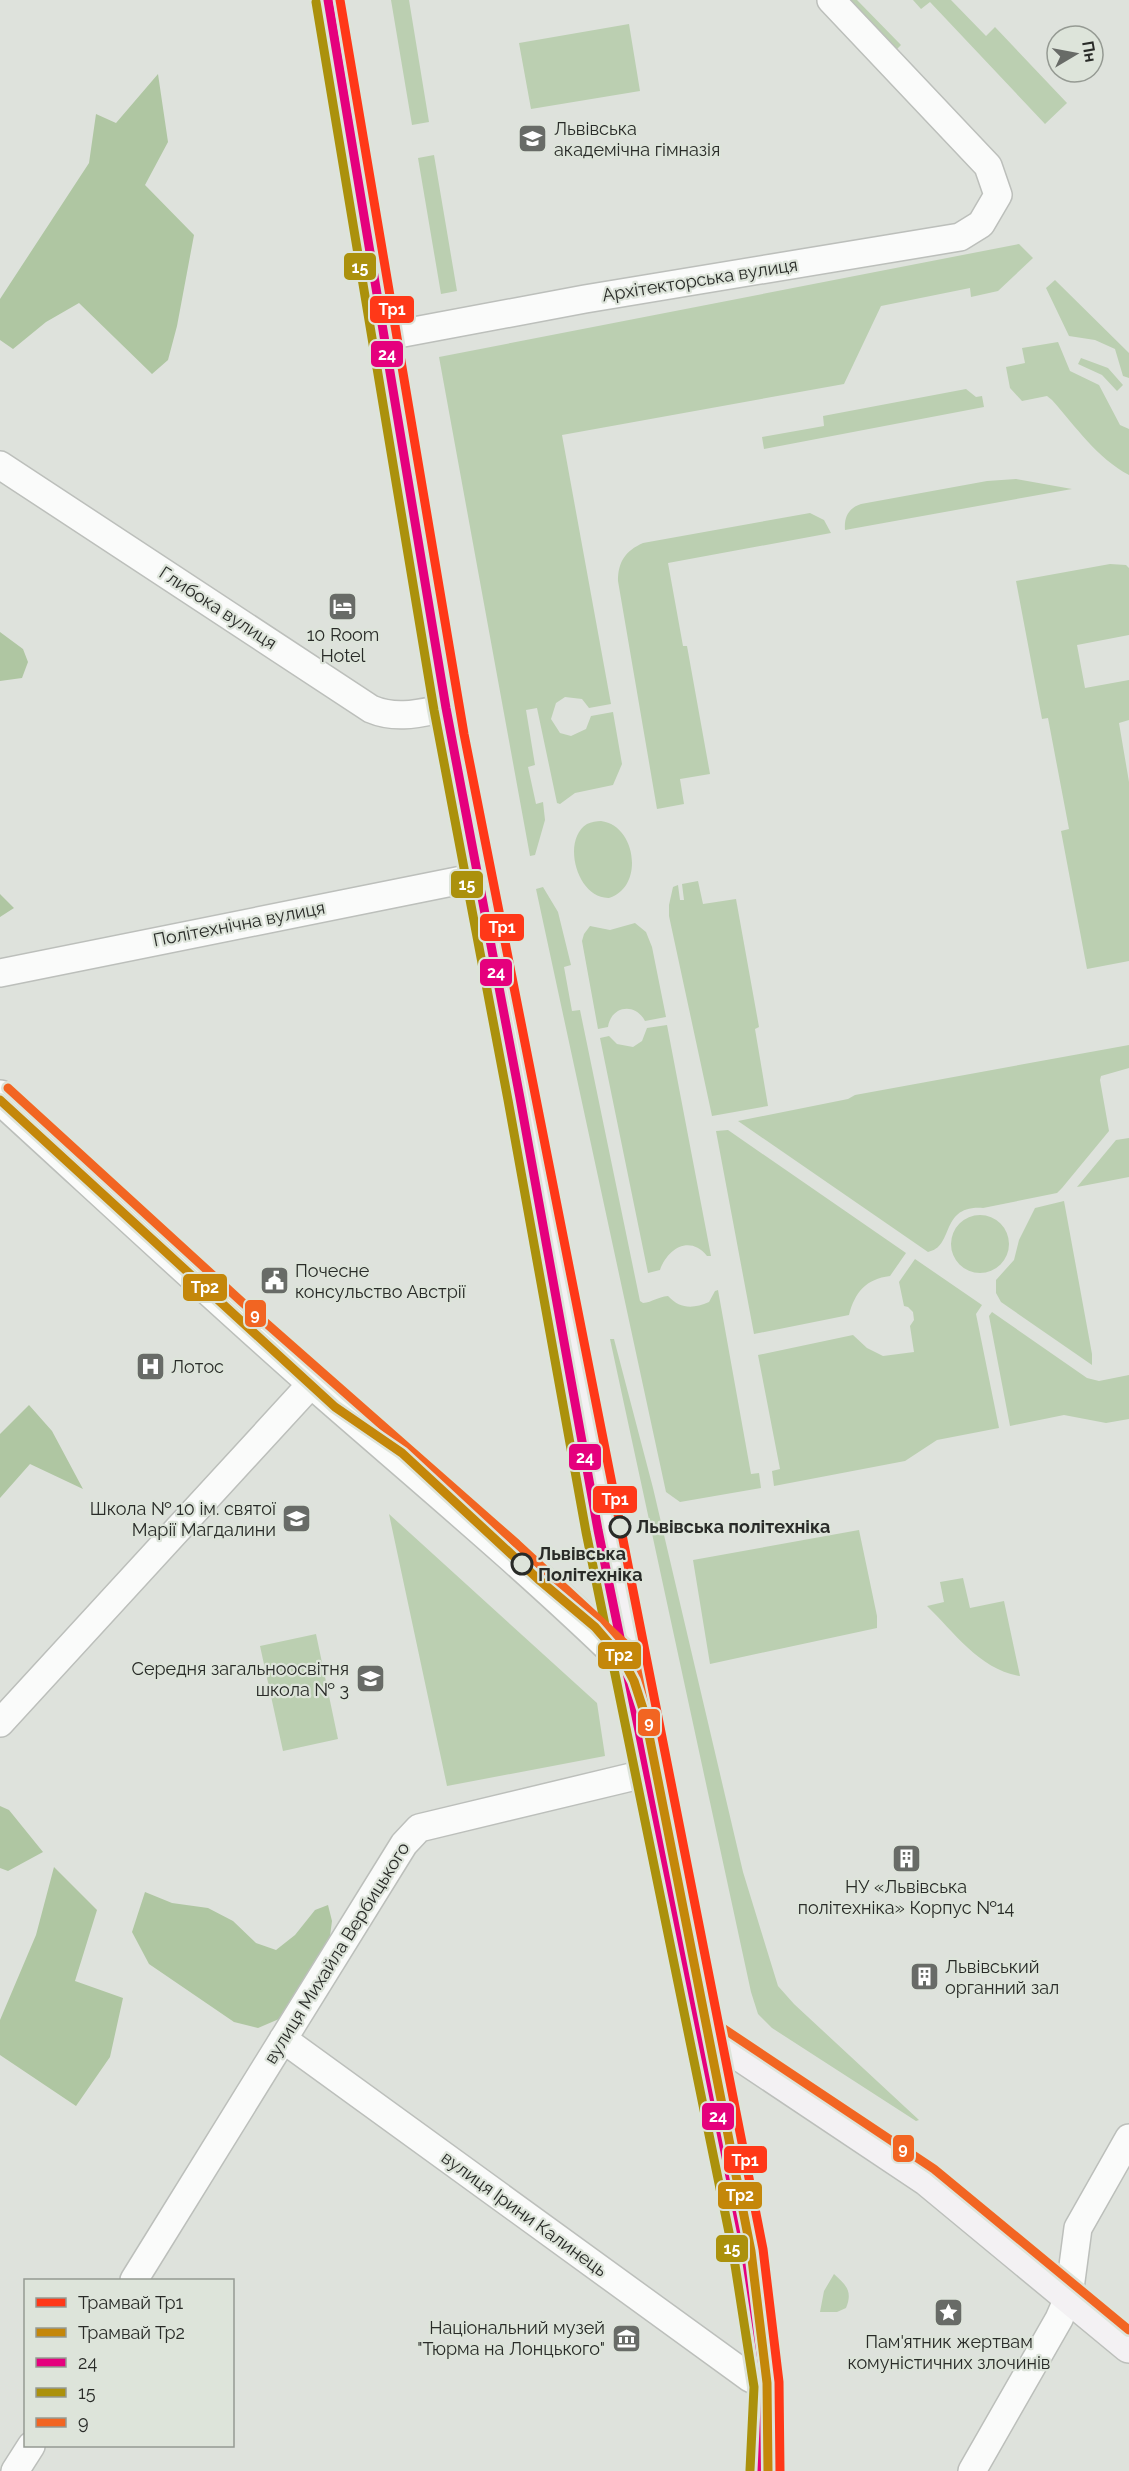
<svg xmlns="http://www.w3.org/2000/svg" width="1129" height="2471" viewBox="0 0 1129 2471" font-family="Raleway,sans-serif">
<style>
.green{fill:#bbcfb1}
.forest{fill:#afc6a2}
.lines{fill:none;stroke-linecap:round;stroke-linejoin:round}
.minor-casing{stroke:#bcbfbb;stroke-width:30}
.tertiary-casing{stroke:#bcbfbb;stroke-width:36}
.secondary-casing{stroke:#bcbfbb;stroke-width:36}
.minor{stroke:#fafbfa;stroke-width:27}
.tertiary{stroke:#fafbfa;stroke-width:33}
.secondary{stroke:#f3f1f3;stroke-width:33}
.bus-1-casing{stroke:#dde4da;stroke-width:14}
.bus-2-casing{stroke:#dde4da;stroke-width:14}
.bus-3-casing{stroke:#dde4da;stroke-width:14}
.bus-1{stroke:#e5007d;stroke-width:9}
.bus-2{stroke:#ab910c;stroke-width:9}
.bus-3{stroke:#f26522;stroke-width:9}
.tram-1-casing{stroke:#dde4da;stroke-width:14}
.tram-2-casing{stroke:#dde4da;stroke-width:14}
.tram-1{stroke:#ff3818;stroke-width:9}
.tram-2{stroke:#c4870a;stroke-width:9}
.stop-dot{fill:#dde4da;stroke:#292b28;stroke-width:3}
.labels{text-anchor:middle;stroke-width:4.5;stroke-linejoin:round;paint-order:stroke}
.poi-label{font-size:18px;fill:#292b28;stroke:#dde4da;text-anchor:start}
.street-label{font-size:18px;fill:#292b28;stroke:#dde4da}
.stop-label{font-size:18px;font-weight:bold;fill:#292b28;stroke:#dde4da;text-anchor:start}
.line-badge{stroke:#dde4da;stroke-width:2}
.badge-label{font-size:16px;text-anchor:middle;font-weight:bold;fill:#fff}
</style>
<rect width="100%" height="100%" fill="#dee2dc"/>
<path class="green" d="M391,0H409L429,122L412,125Z
M847,0H857L901,45L896,50Z
M913,0H951L986,36L995,27L1067,103L1045,124L930,2L921,9Z
M629,24L640,91L531,109L519,43Z
M434,155L457,291L441,294L418,158Z
M1019,244L1033,258L998,291L971,297L970,288L881,306L844,384L562,435L611,704L589,708L582,699L565,697L556,703L551,719L560,733L571,736L586,729L591,716L613,712L622,764L613,785L575,793L560,804L557,803L537,708L526,710L535,765L528,767L536,804L543,802L545,820L535,855L530,856L439,357Z
M1055,280L1129,353V378L1123,376L1115,349L1095,340L1069,336L1046,288Z
M1058,342L1070,371L1099,385L1120,425L1129,429V475C1097,458 1076,427 1052,400L1047,396L1022,401L1010,388L1006,367L1025,363L1022,348Z
M1081,358L1108,368L1123,385L1117,391L1102,375L1078,364Z
M966,389L976,397L982,396L984,407L764,449L762,437L824,426L823,416Z
M1016,479L1072,489L845,530C844,518 848,508 861,504L987,481Z
M810,513L824,520L831,533L668,563L683,646H687L710,774L680,779L684,804L657,809L618,581C618,562 625,551 643,543Z
M1110,564L1126,565L1129,568V635L1077,645L1085,688L1129,680V720L1119,723L1129,782V961L1087,969L1061,831L1069,829L1048,718L1042,719L1016,581Z
M601,821C636,825 645,887 609,898C577,899 561,840 587,824C591,822 597,821 601,821Z
M698,881L703,904L736,899L759,1027L755,1029L768,1106L712,1116L669,916V905L673,887L678,885L680,900H684L682,884Z
M543,887L558,912L571,965L564,967L572,1011L580,1010L640,1301L643,1303C653,1302 657,1297 668,1296C680,1309 693,1309 709,1302L715,1291L718,1290L751,1474L759,1473L761,1488L680,1502L666,1492L536,889Z
M635,923L646,932L652,947L666,1017L645,1021C635,1002 611,1006 608,1027L598,1029L582,941L584,934L590,926L610,930Z
M667,1025L711,1256H707C690,1235 668,1248 660,1270L648,1273L600,1038L609,1036L617,1044L633,1047L642,1041L647,1028Z
M1129,1045V1068L1101,1076L1100,1080L1109,1131L1062,1188L1057,1193L983,1208C939,1205 955,1247 928,1252L738,1121L848,1099L855,1095Z
M728,1130L906,1253L890,1276C866,1279 855,1292 849,1315L754,1334L716,1131Z
M1129,1138V1177L1077,1187L1116,1140Z
M1064,1201L1092,1354V1365L1001,1302L996,1293V1280L1014,1260L1019,1240L1035,1208Z
M951 1244a29 29 0 1 1 58 0a29 29 0 1 1-58 0Z
M915,1259L982,1305L976,1314L999,1428L937,1440L905,1461L774,1486L772,1471L780,1469L758,1355L853,1335L867,1348L883,1356L914,1352L910,1326L914,1320L913,1312L908,1307L904,1306L899,1282Z
M992,1312L1087,1378L1099,1381L1129,1375V1419L1106,1423L1064,1415L1010,1426L989,1316Z
M610,1339H614L653,1488L743,1872L778,1986L794,2004L919,2120L916,2121L772,2028L758,2014L751,1992Z
M389,1514L597,1703L605,1756L447,1786Z
M859,1530L877,1616V1628L710,1664L693,1560Z
M963,1578L970,1608L1004,1601L1020,1676C980,1670 954,1632 927,1606L944,1602L940,1582Z
M316,1634L338,1739L283,1751L260,1646Z
M834,2274C846,2285 853,2291 846,2308L837,2312H820L824,2291Z"/>
<path class="forest" d="M158,74L168,142L145,185L194,235L177,326L168,360L152,374L79,303L46,322L13,349L0,340V299L89,163L96,114L116,123Z
M0,632L23,649L28,662L22,678L0,681Z
M0,894L14,908L0,917Z
M29,1405L52,1431L83,1489L30,1464L0,1498V1434Z
M0,1806L9,1810L43,1852L8,1871L0,1868Z
M54,1867L97,1910L75,1981L123,1998L110,2057L76,2106L0,2055V2020L36,1935Z
M145,1892L172,1903L208,1908L233,1921L256,1943L276,1950L295,1935L315,1910L328,1905L332,1921L330,1936L302,1987L279,2019L258,2028L234,2022L149,1964L132,1932Z"/>
<g class="lines">
<defs>
<path id="minor" d="M382,337L585,299L960,237L981,224L998,195L988,166L831,0
M0,465L371,709C397,720 420,713 446,708
M0,973L477,877
M0,1723L313,1382
M283,2039L750,2378L766,2386
M134,2280L404,1844L419,1828L648,1773
M15,2471L31,2446
M972,2471L1059,2319L1069,2296L1078,2228L1129,2138"/>
<path id="tertiary" d="M0,1097C104,1192 207,1288 312,1381C417,1473 524,1562 624,1659"/>
<path id="secondary" d="M328,0L446,708L520,1098L598,1530L745,2250L766,2386L762,2471
M701,2028L927,2179L1129,2346"/>
</defs>
<use href="#minor" class="minor-casing"/>
<use href="#tertiary" class="tertiary-casing"/>
<use href="#secondary" class="secondary-casing"/>
<use href="#minor" class="minor"/>
<use href="#tertiary" class="tertiary"/>
<use href="#secondary" class="secondary"/>
<defs>
<path id="bus-1" d="M328,0L446,708L520,1098L598,1530L745,2250L766,2386L762,2471"/>
<path id="bus-2" d="M316,2L434,710L508,1100L586,1532L733,2252L754,2387L750,2470"/>
<path id="bus-3" d="M8,1088L242,1302L517,1544L634,1652L712,2021L934,2169L1129,2330"/>
</defs>
<use href="#bus-1" class="bus-1-casing"/>
<use href="#bus-2" class="bus-2-casing"/>
<use href="#bus-3" class="bus-3-casing"/>
<use href="#bus-1" class="bus-1"/>
<use href="#bus-2" class="bus-2"/>
<use href="#bus-3" class="bus-3"/>
<defs>
<path id="tram-1" d="M340,0L464,734L763,2249L779,2382L780,2471"/>
<path id="tram-2" d="M0,1100L335,1407L402,1453L538,1579L595,1627L622,1658L634,1681L645,1715L751,2251L767,2383L768,2471"/>
</defs>
<use href="#tram-1" class="tram-1-casing"/>
<use href="#tram-2" class="tram-2-casing"/>
<use href="#tram-1" class="tram-1"/>
<use href="#tram-2" class="tram-2"/>
</g>
<defs>
<symbol id="school-square" viewBox="-11 -11 22 22"><rect x="-9" y="-9" width="18" height="18" rx="4" fill="#686b67" stroke="#dde4da"/><path d="M0-5L7-2L0 1L-7-2ZM-4 1L0 2.5L4 1V4Q0 6-4 4Z" fill="#fff"/></symbol>
<symbol id="hotel-square" viewBox="-11 -11 22 22"><rect x="-9" y="-9" width="18" height="18" rx="4" fill="#686b67" stroke="#dde4da"/><path d="M-6-4.5h1.5V1H6V5H4.5V3h-9V5H-6ZM-4 0a1.8 1.8 0 1 1 3.6 0ZM.5 0V-2.5h3Q6-2.5 6 0Z" fill="#fff"/></symbol>
<symbol id="civic-square" viewBox="-11 -11 22 22"><rect x="-9" y="-9" width="18" height="18" rx="4" fill="#686b67" stroke="#dde4da"/><path d="M-.6-6.5H3V-4.5H.6V-3L4-1V1h2V6H-6V1h2V-1L-.6-3ZM-1.2 2.5V6h2.4V2.5Z" fill="#fff"/></symbol>
<symbol id="hospital-square" viewBox="-11 -11 22 22"><rect x="-9" y="-9" width="18" height="18" rx="4" fill="#686b67" stroke="#dde4da"/><path d="M-5-5h3v3.5h4V-5h3V5h-3V1.5h-4V5h-3Z" fill="#fff"/></symbol>
<symbol id="building-square" viewBox="-11 -11 22 22"><rect x="-9" y="-9" width="18" height="18" rx="4" fill="#686b67" stroke="#dde4da"/><path d="M-4-6H4V6H1V3H-1V6H-4ZM-2.5-4.3h1.7v1.8h-1.7ZM.8-4.3h1.7v1.8H.8ZM-2.5-1h1.7V.8h-1.7ZM.8-1h1.7V.8H.8Z" fill="#fff"/></symbol>
<symbol id="sight-square" viewBox="-11 -11 22 22"><rect x="-9" y="-9" width="18" height="18" rx="4" fill="#686b67" stroke="#dde4da"/><path d="M0-6L1.8-2.2L6-1.7L2.9 1.2L3.7 5.4L0 3.3L-3.7 5.4L-2.9 1.2L-6-1.7L-1.8-2.2Z" fill="#fff"/></symbol>
<symbol id="museum-square" viewBox="-11 -11 22 22"><rect x="-9" y="-9" width="18" height="18" rx="4" fill="#686b67" stroke="#dde4da"/><path d="M0-6L6-3V-2H-6V-3ZM-5-1h2V3h-2ZM-1-1h2V3h-2ZM3-1h2V3H3ZM-6 4H6V6H-6Z" fill="#fff"/></symbol>
</defs>
<g fill-rule="evenodd">
<use href="#school-square" x="516" y="122" width="33" height="33"/>
<use href="#hotel-square" x="326" y="590" width="33" height="33"/>
<use href="#civic-square" x="258" y="1264" width="33" height="33"/>
<use href="#hospital-square" x="134" y="1350" width="33" height="33"/>
<use href="#school-square" x="280" y="1502" width="33" height="33"/>
<use href="#school-square" x="354" y="1662" width="33" height="33"/>
<use href="#building-square" x="890" y="1842" width="33" height="33"/>
<use href="#building-square" x="908" y="1960" width="33" height="33"/>
<use href="#sight-square" x="932" y="2296" width="33" height="33"/>
<use href="#museum-square" x="610" y="2322" width="33" height="33"/>
</g>
<g class="stop-dot">
<circle cx="620" cy="1527" r="10"/>
<circle cx="522" cy="1564" r="10"/>
</g>
<g class="labels">
<g class="poi-label">
<text x="554" y="135">Львівська<tspan x="554" dy="21">академічна гімназія</tspan></text>
<text x="343" y="641" text-anchor="middle">10 Room<tspan x="343" dy="21">Hotel</tspan></text>
<text x="295" y="1277">Почесне<tspan x="295" dy="21">консульство Австрії</tspan></text>
<text x="171" y="1373">Лотос</text>
<text x="276" y="1515" text-anchor="end">Школа № 10 ім. святої<tspan x="276" dy="21">Марії Магдалини</tspan></text>
<text x="349" y="1675" text-anchor="end">Середня загальноосвітня<tspan x="349" dy="21">школа № 3</tspan></text>
<text x="906" y="1893" text-anchor="middle">НУ «Львівська<tspan x="906" dy="21">політехніка» Корпус №14</tspan></text>
<text x="945" y="1973">Львівський<tspan x="945" dy="21">органний зал</tspan></text>
<text x="605" y="2334" text-anchor="end">Національний музей<tspan x="605" dy="21">"Тюрма на Лонцького"</tspan></text>
<text x="949" y="2348" text-anchor="middle">Пам'ятник жертвам<tspan x="949" dy="21">комуністичних злочинів</tspan></text>
</g>
<g class="street-label">
<text transform="translate(700 280) rotate(-9)" y="6">Архітекторська вулиця</text>
<text transform="translate(218 608) rotate(33)" y="6">Глибока вулиця</text>
<text transform="translate(239 924) rotate(-11)" y="6">Політехнічна вулиця</text>
<text transform="translate(337 1953) rotate(-58)" y="6">вулиця Михайла Вербицького</text>
<text transform="translate(524 2214) rotate(36)" y="6">вулиця Ірини Калинець</text>
</g>
<g class="stop-label">
<text x="636" y="1533">Львівська політехніка</text>
<text x="538" y="1560">Львівська<tspan x="538" dy="21">Політехніка</tspan></text>
</g>
</g>
<g class="line-badge">
<rect x="343" y="252" width="34" height="29" rx="6" fill="#ab910c"/>
<rect x="369" y="295" width="46" height="29" rx="6" fill="#ff3818"/>
<rect x="370" y="340" width="34" height="28" rx="6" fill="#e5007d"/>
<rect x="450" y="870" width="34" height="29" rx="6" fill="#ab910c"/>
<rect x="479" y="913" width="46" height="29" rx="6" fill="#ff3818"/>
<rect x="479" y="958" width="34" height="29" rx="6" fill="#e5007d"/>
<rect x="182" y="1273" width="46" height="29" rx="6" fill="#c4870a"/>
<rect x="244" y="1299" width="23" height="29" rx="6" fill="#f26522"/>
<rect x="568" y="1443" width="34" height="28" rx="6" fill="#e5007d"/>
<rect x="592" y="1485" width="46" height="29" rx="6" fill="#ff3818"/>
<rect x="597" y="1641" width="45" height="29" rx="6" fill="#c4870a"/>
<rect x="637" y="1708" width="24" height="29" rx="6" fill="#f26522"/>
<rect x="701" y="2102" width="34" height="29" rx="6" fill="#e5007d"/>
<rect x="892" y="2134" width="23" height="29" rx="6" fill="#f26522"/>
<rect x="723" y="2145" width="45" height="29" rx="6" fill="#ff3818"/>
<rect x="717" y="2181" width="46" height="29" rx="6" fill="#c4870a"/>
<rect x="715" y="2234" width="34" height="29" rx="6" fill="#ab910c"/>
</g>
<g class="badge-label">
<text x="360" y="273">15</text>
<text x="392" y="315">Тр1</text>
<text x="387" y="360">24</text>
<text x="467" y="890">15</text>
<text x="502" y="933">Тр1</text>
<text x="496" y="978">24</text>
<text x="205" y="1293">Тр2</text>
<text x="255" y="1320">9</text>
<text x="585" y="1463">24</text>
<text x="615" y="1505">Тр1</text>
<text x="619" y="1661">Тр2</text>
<text x="649" y="1728">9</text>
<text x="718" y="2122">24</text>
<text x="903" y="2154">9</text>
<text x="745" y="2166">Тр1</text>
<text x="740" y="2201">Тр2</text>
<text x="732" y="2254">15</text>
</g>
<rect x="24" y="2279" width="210" height="168" fill="#dde4da" stroke="#959a93" stroke-width="1.5"/>
<rect x="36" y="2298" width="30" height="9" fill="#ff3818" stroke="#959a93" stroke-width="1.5"/>
<text x="78" y="2309" font-size="18" fill="#292b28">Трамвай Тр1</text>
<rect x="36" y="2328" width="30" height="9" fill="#c4870a" stroke="#959a93" stroke-width="1.5"/>
<text x="78" y="2339" font-size="18" fill="#292b28">Трамвай Тр2</text>
<rect x="36" y="2358" width="30" height="9" fill="#e5007d" stroke="#959a93" stroke-width="1.5"/>
<text x="78" y="2369" font-size="18" fill="#292b28">24</text>
<rect x="36" y="2388" width="30" height="9" fill="#ab910c" stroke="#959a93" stroke-width="1.5"/>
<text x="78" y="2399" font-size="18" fill="#292b28">15</text>
<rect x="36" y="2418" width="30" height="9" fill="#f26522" stroke="#959a93" stroke-width="1.5"/>
<text x="78" y="2429" font-size="18" fill="#292b28">9</text>
<g transform="translate(1075 54) rotate(80)"><circle r="28" fill="#dde4da" stroke="#959a93" stroke-width="1.5"/>
<path d="M0-4.5L10 22L0 15L-10 22Z" fill="#686b67"/>
<text y="-9" font-size="16" font-weight="bold" text-anchor="middle" fill="#292b28">Пн</text>
</g>
</svg>
